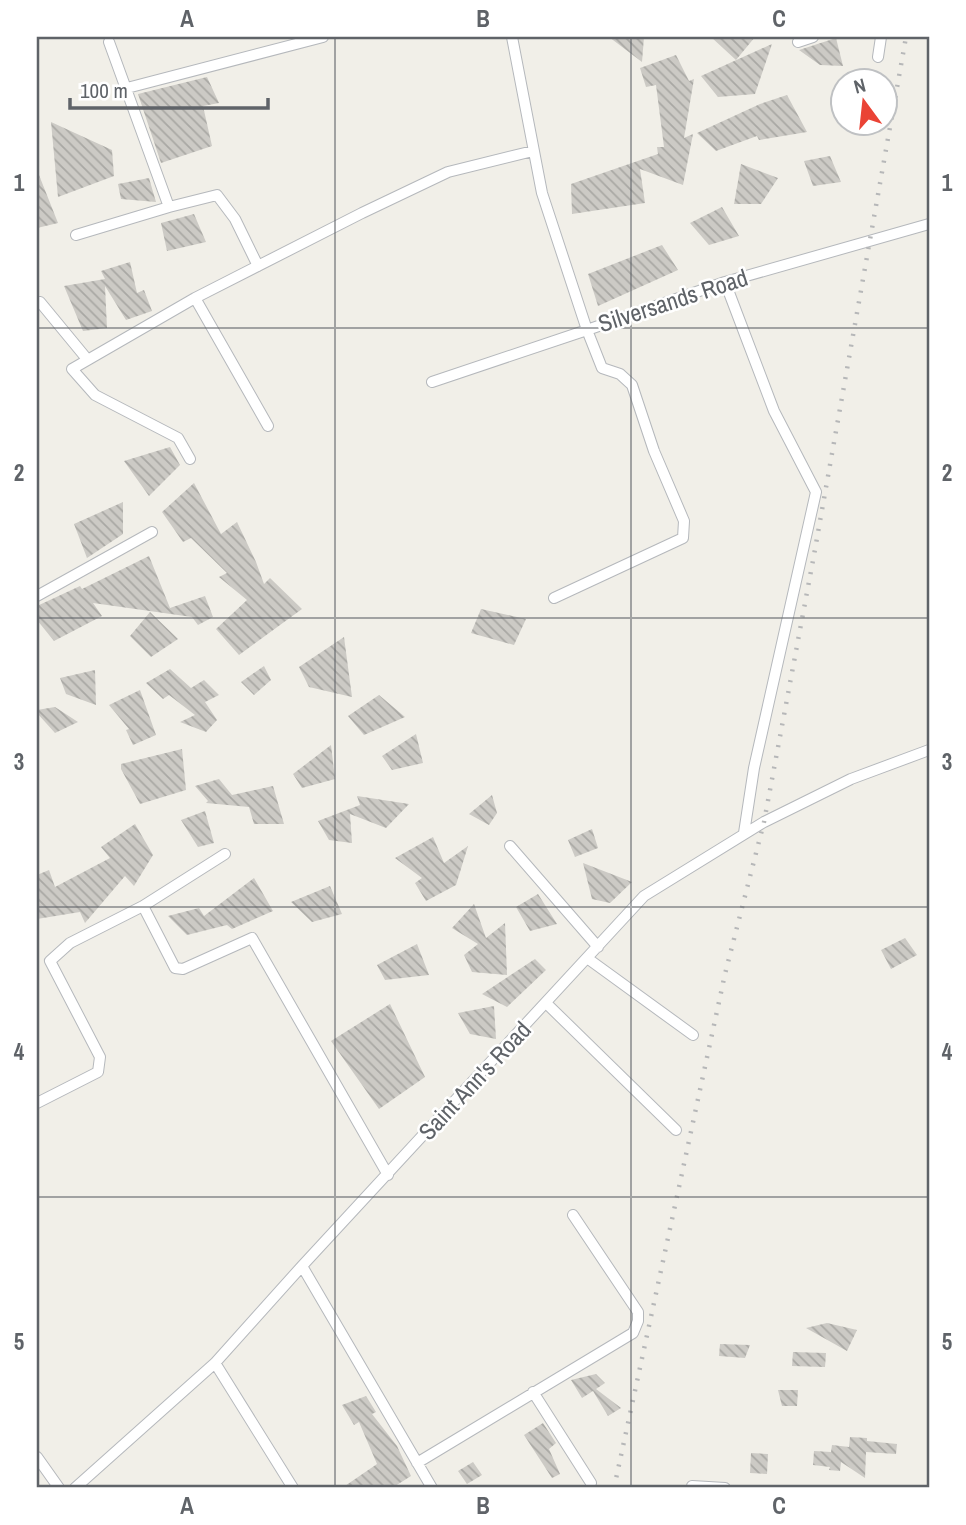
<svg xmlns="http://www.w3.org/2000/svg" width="966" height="1525" viewBox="0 0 966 1525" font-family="'Archivo Narrow',sans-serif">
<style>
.building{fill:url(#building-back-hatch)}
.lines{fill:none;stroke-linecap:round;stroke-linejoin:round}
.street-casing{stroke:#b5b8bc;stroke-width:12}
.street{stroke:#fff;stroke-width:10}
.rail{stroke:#b6b7b8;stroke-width:4.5;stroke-dasharray:2 9;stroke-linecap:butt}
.grid{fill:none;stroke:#5f6368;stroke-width:2;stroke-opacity:0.55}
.labels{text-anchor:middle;stroke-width:5;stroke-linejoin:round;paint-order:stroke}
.street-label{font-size:24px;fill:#5f6368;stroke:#fff}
.neatline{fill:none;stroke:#5f6368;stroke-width:2.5}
.grid-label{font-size:23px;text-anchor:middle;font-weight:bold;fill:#5f6368}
</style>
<defs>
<pattern id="building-back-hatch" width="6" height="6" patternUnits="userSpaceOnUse" patternTransform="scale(1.75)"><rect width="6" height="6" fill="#cccac5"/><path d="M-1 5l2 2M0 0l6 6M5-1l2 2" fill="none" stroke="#a9a8a4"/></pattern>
</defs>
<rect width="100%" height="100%" fill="#f1efe8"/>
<path class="building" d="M609,37H644L642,62Z
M711,37H755L736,60Z
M836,38L843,66L820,65L799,50Z
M772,44L755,94L718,97L701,76Z
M676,55L689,81L694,79L684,138L693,134L683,185L640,169L645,203L572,214L571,184L658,154L657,147H664L656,85L646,87L640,68Z
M207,77L219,103L203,106L212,146L161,163L138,94Z
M787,95L807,132L759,140L757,136L716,151L697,133L760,104Z
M51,122L112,150L114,176L58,197Z
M830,156L841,182L813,186L804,161Z
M741,164L778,178L761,204H734Z
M37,170L58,223L37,228Z
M149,178L156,202L121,199L118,184Z
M722,207L739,236L709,245L690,223Z
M194,214L206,242L167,251L161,223Z
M662,245L678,270L598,306L588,274Z
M130,262L137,293L144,290L152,311L126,320L105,286L107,328L83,331L64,286L105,279L101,271Z
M170,447L180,465L149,496L124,461Z
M194,483L221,534L237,522L256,562L264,584L270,578L302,609L239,655L216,629L247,600L219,577L227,573L191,538L183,542L162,512Z
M123,502V534L87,558L74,524Z
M149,556L170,608L205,596L213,617L198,625L192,617L93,603L102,616L54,641L37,620V606L80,586L82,589Z
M481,609L526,619L514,645L471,633Z
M150,612L178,639L151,657L130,636Z
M344,637L352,697L309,687L299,667Z
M264,666L271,680L254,695L241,682Z
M170,669L191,688L204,680L219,695L205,702L217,720L206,732L180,722L195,715L169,695L163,699L146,683Z
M95,670L96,705L66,694L60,678Z
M140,690L156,735L133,745L126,730L129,729L109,705Z
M379,695L405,717L364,735L348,716Z
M55,707L78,722L55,733L37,713V710Z
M416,734L423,763L392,770L382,756Z
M331,745L335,779L302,788L293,774Z
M182,749L186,790L140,804L121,769V764Z
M219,779L232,795L273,786L284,824H254L249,807L206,803L208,801L195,786Z
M492,795L497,813L489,825L469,814Z
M357,796L409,804L386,828L350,814L352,843L329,840L318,821L360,805Z
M205,811L214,843L198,847L181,820Z
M135,824L153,855L134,886L125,876L85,923L80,912L37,919V875L49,870L55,887L110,858L101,847Z
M592,829L598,848L575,857L568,840Z
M433,837L444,863L468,846L456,885L426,901L415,883L422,878L395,858Z
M583,863L632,882L610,903L592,899Z
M254,878L273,911L232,929L227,925L187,935L168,916L199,908L204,916Z
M330,886L342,914L312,922L291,902Z
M538,894L557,924L530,931L516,907Z
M474,904L486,938L505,923L507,975L472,972L464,955L478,944L452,928Z
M905,938L917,955L891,969L881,950Z
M417,944L429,975L385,980L377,965Z
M535,959L546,970L507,1007L482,994Z
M390,1004L425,1077L379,1109L331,1041Z
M494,1006L496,1039L470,1034L458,1013Z
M827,1323L857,1330L847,1351L806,1328Z
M720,1344L750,1345L745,1358L719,1356Z
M793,1352L826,1353L825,1367L792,1366Z
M596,1374L605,1383L596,1389L621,1408L608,1416L593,1391L582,1398L571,1380Z
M778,1390H798L797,1406H782Z
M366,1396L376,1412L372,1414L397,1446L411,1476L392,1488H342L377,1464L359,1422L354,1425L342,1405Z
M543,1423L556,1443L549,1449L560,1474L552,1478L524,1435Z
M850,1437L867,1438V1441L897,1444L896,1454L866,1452L865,1478L841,1462L840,1471L829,1470L830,1467L813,1465L814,1451L831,1452L832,1445L849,1447Z
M751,1453L768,1454L767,1474L750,1473Z
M473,1462L482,1475L467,1484L458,1471Z"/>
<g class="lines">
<defs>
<path id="street" d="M512,37L542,193L587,330L725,282L929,224
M109,42L169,207L217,195L235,219L258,266
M798,42L813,37
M878,57L881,37
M127,88L323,37
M76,235L169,207
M725,282L774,411L816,492L754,768L744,833
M195,298L362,213L448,172L533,151
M40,302L87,359
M432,382L587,330L602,368L620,374L632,385L654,451L684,521L683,538L554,598
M190,459L178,438L95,395L72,369L195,298L268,426
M37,596L152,532
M510,846L598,947
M143,906L175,968L183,969L252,938L388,1175
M587,958L693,1035
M546,1003L676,1130
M37,1103L98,1072L100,1057L50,961L70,943L143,906L225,854
M302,1266L432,1488
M215,1363L293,1488
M533,1392L591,1483
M37,1457L59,1488
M417,1463L633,1333L638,1321V1312L573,1215
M692,1486L725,1488
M75,1488L215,1363L302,1266L644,896L764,822L851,779L929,750"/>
</defs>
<use href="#street" class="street-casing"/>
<use href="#street" class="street"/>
<path class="rail" d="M614,1488L725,974L764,822L814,555L906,37"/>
</g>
<path class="grid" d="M335,37V1488M631,37V1488M37,328H929M37,618H929M37,907H929M37,1197H929"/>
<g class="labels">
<g class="street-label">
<text transform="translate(673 301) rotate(-18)" y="8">Silversands Road</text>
<text transform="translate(475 1081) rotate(-47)" y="8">Saint Ann's Road</text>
</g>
</g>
<rect width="966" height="1525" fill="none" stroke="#ffffff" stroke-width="77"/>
<g transform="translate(864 102) rotate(345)"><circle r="33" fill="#ffffff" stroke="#bfc1c3" stroke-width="2"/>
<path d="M0-5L12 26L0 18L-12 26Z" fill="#ea4335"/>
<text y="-10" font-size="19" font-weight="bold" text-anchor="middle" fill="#5f6368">N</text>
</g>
<path d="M70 98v10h198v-10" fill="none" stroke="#5f6368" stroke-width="3.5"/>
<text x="80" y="98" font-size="21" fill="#5f6368" stroke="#ffffff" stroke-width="5" paint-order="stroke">100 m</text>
<rect x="38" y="38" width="890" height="1448" class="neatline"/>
<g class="grid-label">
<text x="187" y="27">A</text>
<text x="483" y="27">B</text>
<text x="779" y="27">C</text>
<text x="19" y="191">1</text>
<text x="947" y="191">1</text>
<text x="19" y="481">2</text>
<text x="947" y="481">2</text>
<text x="19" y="770">3</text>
<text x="947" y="770">3</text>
<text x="19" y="1060">4</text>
<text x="947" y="1060">4</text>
<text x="19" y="1350">5</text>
<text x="947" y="1350">5</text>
<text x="187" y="1514">A</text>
<text x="483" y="1514">B</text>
<text x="779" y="1514">C</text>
</g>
</svg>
